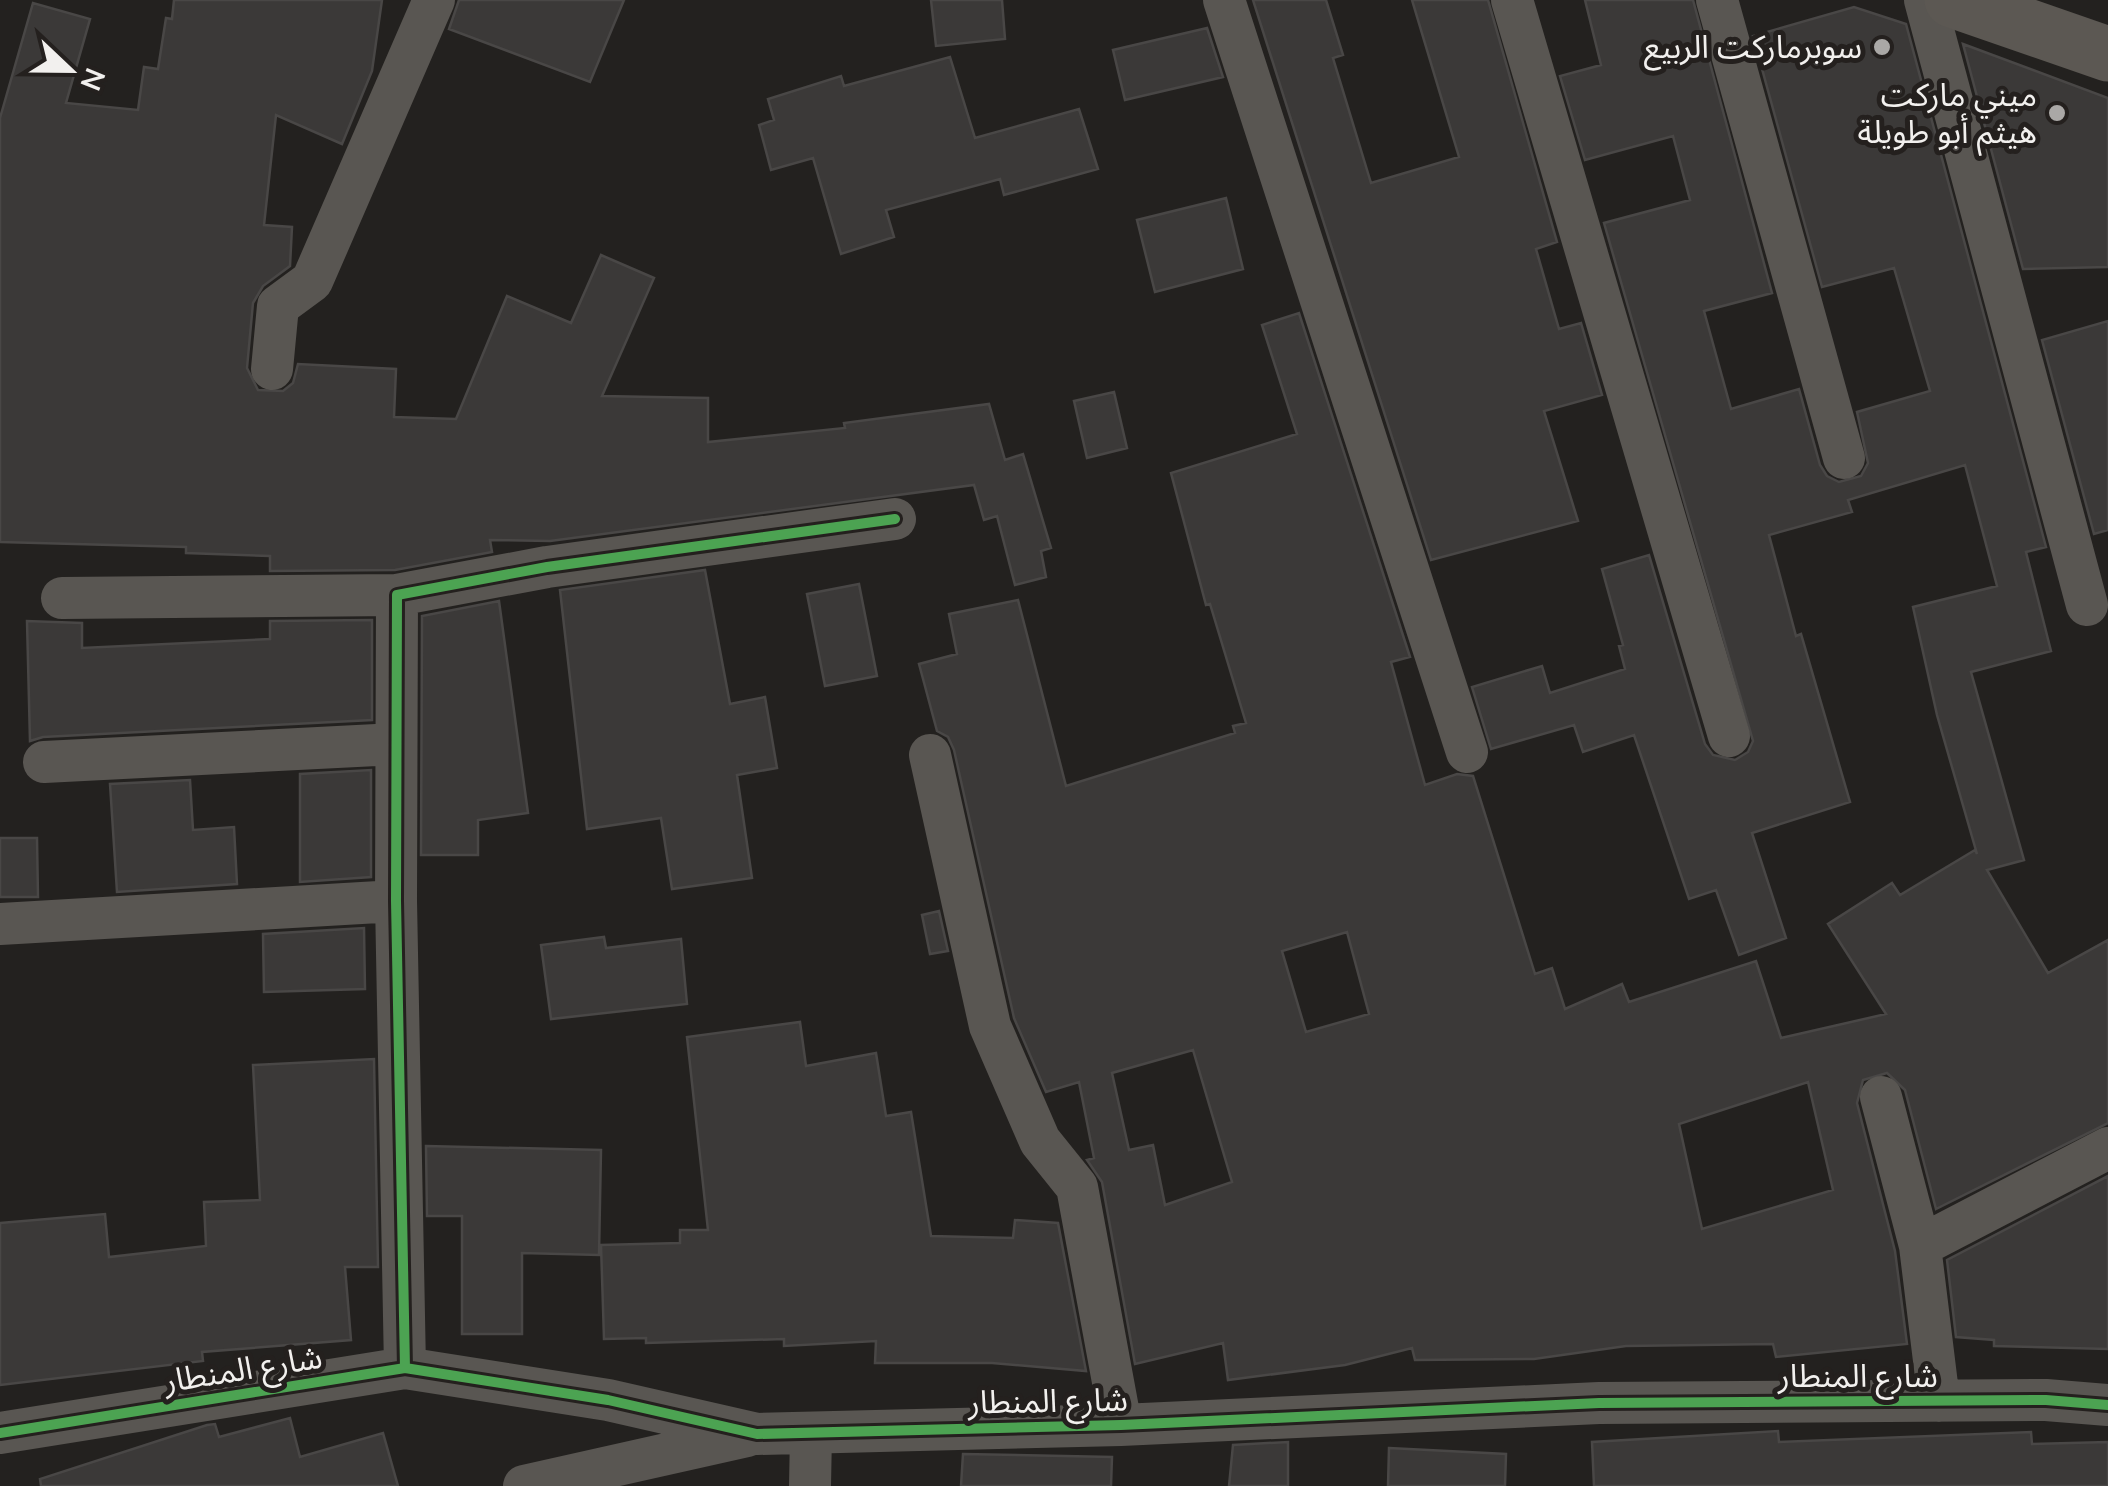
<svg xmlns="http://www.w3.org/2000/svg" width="2108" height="1486" viewBox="0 0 2108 1486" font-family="'Nunito Sans','Noto Sans Arabic',sans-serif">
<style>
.building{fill:#3b3938;stroke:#494746;stroke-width:2.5;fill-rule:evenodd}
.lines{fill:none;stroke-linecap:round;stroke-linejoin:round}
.street{stroke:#595652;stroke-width:42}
.secondary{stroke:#5c5853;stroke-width:55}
.cycleway-casing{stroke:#24201e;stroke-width:16}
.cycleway{stroke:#4ca352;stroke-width:10}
.poi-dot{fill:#aaa8a6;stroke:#24201e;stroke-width:4}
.labels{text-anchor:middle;stroke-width:10;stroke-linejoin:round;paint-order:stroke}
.poi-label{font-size:32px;fill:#f2f0ee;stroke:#24201e;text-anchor:end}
.street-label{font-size:32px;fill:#f2f0ee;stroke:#24201e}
</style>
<rect width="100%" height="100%" fill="#23211f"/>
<path class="building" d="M174,0H382L372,71L342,144L276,115L264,225L292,227L290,266L263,286L253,303L247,368L258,390L283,391L293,383L298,364L396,369L394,417L456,419L507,296L571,323L601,255L654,278L602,396L708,398V442L845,428L844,423L989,404L1005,460L1023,454L1051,548L1041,551L1046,577L1015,585L997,516L984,520L974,485L550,541L490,540L492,552L395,570L270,571V556L186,553V547L0,542V118L33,3L90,19L66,103L138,110L144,67L158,69L166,18L172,19Z
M459,0H624L590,82L449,29Z
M931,0H1002L1005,39L936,46Z
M1253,0H1326L1343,55L1333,58L1371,183L1459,157L1412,0H1488L1557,242L1536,249L1559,329L1581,323L1602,395L1544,411L1578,521L1431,560Z
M1585,0H1693L1772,293L1704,311L1731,409L1799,389L1820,465L1827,476L1839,482L1861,476L1868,463L1857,412L1930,391L1894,268L1822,287L1753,36L1854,7L1906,24L2046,547L2026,552L2051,651L1971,672L2024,860L1987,870L2048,973L2108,940V1123L1936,1209L1905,1090L1887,1073L1863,1080L1857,1103L1895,1251L1907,1344L1776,1357L1773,1344L1626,1346L1534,1359L1415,1360L1412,1348L1345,1365L1228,1380L1223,1343L1135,1364L1102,1182L1087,1160L1094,1158L1079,1082L1046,1092L1014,1018L954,750L948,737L937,731L919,664L957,654L949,614L1018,600L1066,786L1235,733L1233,726L1246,723L1210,604L1206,605L1171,473L1297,434L1262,325L1299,313L1410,657L1391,662L1425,785L1457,774L1473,776L1535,974L1552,968L1565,1009L1622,984L1629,1002L1756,961L1781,1038L1886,1014L1828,924L1892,883L1900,895L1975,850L1977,854L1937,715L1913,607L1997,586L1965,465L1848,500L1852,512L1769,535L1796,636L1801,634L1850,802L1752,833L1786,938L1739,955L1716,890L1689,899L1634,735L1583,752L1574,725L1491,749L1472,687L1542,666L1550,693L1625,669L1619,646L1623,645L1602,569L1649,555L1705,744L1713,755L1735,760L1748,752L1753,741L1604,223L1690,200L1673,136L1585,160L1560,76L1601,65ZM1347,932L1369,1014L1306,1032L1282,951ZM1193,1050L1232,1182L1165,1205L1153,1145L1129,1150L1112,1073ZM1808,1082L1833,1190L1702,1229L1679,1124Z
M1207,28L1223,77L1125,100L1113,50Z
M1963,44L2108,98V267L2023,269Z
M950,57L975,138L1079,109L1098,169L1004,195L1000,179L886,210L894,237L841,254L813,158L771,170L759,125L774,120L768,99L841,76L844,86Z
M1226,198L1243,269L1155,292L1137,220Z
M2108,321V530L2094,534L2042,340Z
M1114,392L1127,448L1087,458L1074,401Z
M705,570L730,704L765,697L777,768L737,775L752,878L672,889L661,818L587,829L560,590Z
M859,584L877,676L825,686L807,594Z
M499,601L528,813L478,820V855H421L422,616Z
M372,620V720L43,737L30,741L27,621L82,623V648L270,639V621Z
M371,770V877L300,882V774Z
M190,780L193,830L234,827L237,884L117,892L110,784Z
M0,838H37L38,897H0Z
M939,911L948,951L930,954L922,915Z
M364,928L365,989L264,992L263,934Z
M604,937L606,948L681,939L687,1004L551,1019L541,945Z
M800,1022L806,1066L876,1053L886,1116L911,1112L931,1236L1013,1238L1015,1220L1058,1223L1086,1371L992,1363H875L876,1341L784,1346V1339L646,1343V1338L604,1339L601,1245L680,1243V1230H708L687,1037Z
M374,1059L378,1267H345L351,1340L202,1352L203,1361L0,1385V1223L105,1214L109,1257L206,1246L204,1202L260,1200L253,1065Z
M426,1146L601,1150L599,1255L522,1253V1334H462V1216H427Z
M2108,1176V1349L1994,1346V1340L1956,1337L1947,1260Z
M290,1418L300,1457L383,1433L398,1486H41L40,1479L207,1425L215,1424L219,1437Z
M1778,1431L1779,1442L2031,1432L2032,1444L2108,1442V1486H1594L1592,1442Z
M1288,1442V1486H1229L1233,1445Z
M1389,1448L1506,1454L1505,1486H1388Z
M963,1454L1112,1457L1111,1486H961Z"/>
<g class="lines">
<path class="street" d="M1224,0L1467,752
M1512,0L1729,736
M1717,0L1844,458
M1925,0L2087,605
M272,369L278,306L312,281L434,0
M62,598L397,595
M930,755L990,1026L1040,1141L1077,1187L1121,1425
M44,762L396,744
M0,924L396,901
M1881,1097L1920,1246L1939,1401
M1920,1246L2108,1148
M405,1368L396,901L397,595L547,567L895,519
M0,1433L405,1368L608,1400L757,1434L1121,1425L1599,1403L2046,1400L2108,1405
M524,1486L747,1436
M810,1486L811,1434"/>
<path class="secondary" d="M1952,0L2108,54"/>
<defs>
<path id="cycleway" d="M405,1368L396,901L397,595L547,567L895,519
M0,1433L405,1368L608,1400L757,1434L1121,1425L1599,1403L2046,1400L2108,1405"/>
</defs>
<use href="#cycleway" class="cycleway-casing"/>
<use href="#cycleway" class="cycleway"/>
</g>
<g class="poi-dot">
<circle cx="1882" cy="47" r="10"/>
<circle cx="2057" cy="113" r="10"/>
</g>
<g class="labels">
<g class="poi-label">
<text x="1862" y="58">سوبرماركت الربيع</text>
<text x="2037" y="106">ميني ماركت<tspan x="2037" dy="37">هيثم أبو طويلة</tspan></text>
</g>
<g class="street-label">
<text transform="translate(243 1369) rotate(-9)" y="11">شارع المنطار</text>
<text x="1858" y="1387">شارع المنطار</text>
<text transform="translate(1048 1401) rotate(-1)" y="11">شارع المنطار</text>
</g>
</g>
<g transform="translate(70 70) rotate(112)" stroke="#24201e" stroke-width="8" paint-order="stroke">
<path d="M0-8L18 38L0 25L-18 38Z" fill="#f2f0ee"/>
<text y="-15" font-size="28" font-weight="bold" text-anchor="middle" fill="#f2f0ee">N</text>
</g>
</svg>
